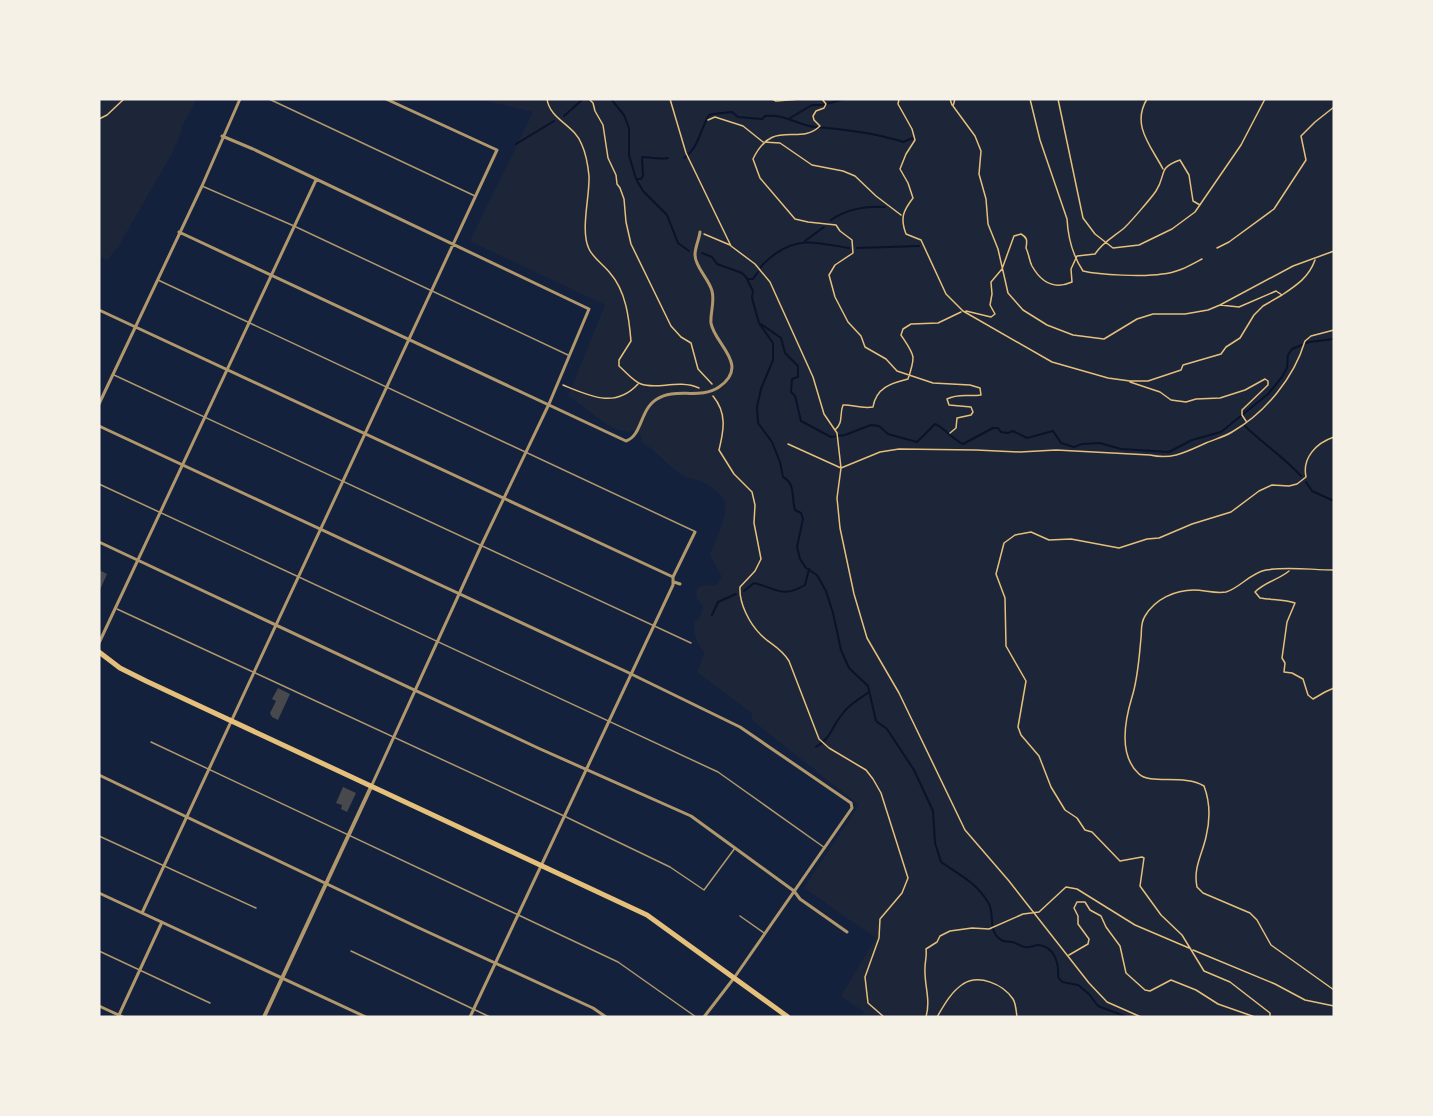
<svg xmlns="http://www.w3.org/2000/svg" width="1433" height="1116" viewBox="0 0 1433 1116" font-family="Overpass,sans-serif">
<style>
.green{fill:#1d2539}
.lines{fill:none;stroke-linecap:round;stroke-linejoin:round}
.stream{stroke:#0b132b;stroke-width:2}
.building{fill:#48494c}
.path{stroke:#e5c07b;stroke-width:1.5}
.service{stroke:#b1986c;stroke-width:1.5}
.minor{stroke:#b1986c;stroke-width:3}
.tertiary{stroke:#b1986c;stroke-width:4}
.primary{stroke:#e5c07b;stroke-width:5}
</style>
<rect width="100%" height="100%" fill="#14213d"/>
<path class="green" d="M99,99H197L181,128L182,131L171,155L118,247L107,260L99,256Z
M478,99H1334V1017H861L864,1012L841,996L876,938L804,888L859,805L752,720V713L697,672L705,652C696,644 694,634 694,623L701,615L703,607L696,597L697,588L705,585L716,586L722,577L710,555C715,542 728,516 725,502C723,495 708,484 701,481C697,479 689,479 684,476C668,467 657,450 641,442L642,436L631,430L630,432C604,430 589,407 568,396L605,305L470,241L533,112Z"/>
<g class="lines">
<path class="stream" d="M611,99L624,115L629,128V155L636,179L643,191L667,215L678,243L689,251
M564,116L583,99
M790,118L812,105H822L845,99
M516,144L554,121
M684,158C699,147 700,130 709,115C716,113 724,113 732,112L738,117L762,119L765,116C786,114 797,125 815,127C839,129 862,131 885,137C891,139 896,139 903,142L913,138
M636,179H641L643,176L642,157C651,157 658,160 668,158
M831,220C847,209 866,206 885,207
M805,241L824,227
M857,248L919,246
M702,253L712,257L717,264L742,273L746,277L753,291L752,298L759,323L773,343V360L761,389L757,407L758,423L772,442L780,462L783,477C796,484 791,497 795,510L801,513L803,519L797,547L800,559L806,568L817,575L826,591L833,613L841,650L849,668L868,686L876,721L887,729L914,770L933,811L935,843L941,862C960,875 978,884 989,904C995,916 987,933 1003,941C1006,942 1009,941 1012,942C1017,943 1021,947 1025,947C1029,948 1034,945 1039,945C1055,947 1059,964 1058,977L1062,982L1078,985L1089,994L1098,1006L1127,1017
M761,267C765,261 770,258 775,254C802,235 820,244 849,248
M747,279H753L758,272
M761,324L781,338L785,353L798,366V377L792,379L791,392L795,396L801,421L831,437L845,435L871,425L879,426L888,434L917,442L935,424C946,429 952,439 963,444L993,428H998L1001,432L1008,433L1013,431L1027,438L1053,431L1061,443L1074,447L1082,444L1100,443L1121,449L1169,452L1192,440L1221,432L1268,394L1282,377L1287,368L1288,355L1292,349L1309,342L1334,339
M1245,426C1263,444 1284,457 1301,476
M1306,482L1312,491L1334,501
M744,591L754,583C777,588 781,599 805,585L809,569
M712,615L718,602L736,594
M816,747C830,739 831,729 840,717C848,705 858,700 869,692"/>
</g>
<path class="building" d="M99,570L107,574L99,592Z
M278,688L290,694L278,720L272,717L270,713L276,701L272,699Z
M343,787L356,793L347,812L341,809L342,805L336,803Z"/>
<g class="lines">
<path class="path" d="M547,99C550,120 575,125 582,145C586,154 588,166 589,176C590,196 580,230 589,249C593,258 604,265 610,273C626,291 629,318 631,341L619,360V366C626,372 633,381 641,384C657,390 678,379 699,388
M589,99L593,103L595,111L603,125L608,158L616,175L617,184L620,188L624,199L626,222L631,244L671,326L681,337L691,343L698,369L712,384
M670,99L686,153L731,246L755,264L770,282L813,377L824,414L837,433L841,468L837,498L840,528L854,594L867,638L899,693L965,830L1009,881L1089,983L1107,1002L1141,1017
M772,99L776,101L801,99
M822,99L826,104L824,108L816,111L813,116L814,120L820,126C799,147 773,117 753,159L760,178L795,219L808,222L836,225L840,231L852,240L853,253L835,265L829,275L835,297L848,322L861,336L865,347L886,359L897,371L933,383L970,385L980,388L981,395C968,397 959,393 947,399L949,405L971,407L973,412L971,415L957,418L956,428L950,433
M899,99L898,104L912,129L915,140L906,154L900,169L908,183L913,198C903,211 900,218 906,234L921,240L946,294L963,311L1052,362L1108,378L1130,381H1148L1181,370L1183,365L1221,354L1226,347L1240,338L1254,315L1263,306L1282,295L1276,291L1239,307L1220,305
M950,99L952,105
M955,99L953,106L975,136L981,151L979,174L986,199L988,224L998,249L1008,293L1023,310L1047,325L1073,335L1104,339L1137,319L1153,314H1185L1208,310L1220,305L1293,266L1334,251
M1030,99L1040,140L1067,219C1068,237 1073,256 1083,271C1100,275 1144,277 1162,274C1177,273 1189,266 1202,259
M1058,99L1083,218L1095,234L1113,248L1139,245L1172,229L1195,212L1241,145L1265,99
M1147,99C1131,125 1151,146 1163,169
M99,119L107,115L124,99
M708,120L715,117L743,126L763,142L780,143L812,165L843,171L855,176L876,196L901,215
M704,234L730,245
M1217,248L1229,242L1274,209L1306,160L1301,136L1315,122L1334,107
M1282,295C1297,285 1309,277 1315,260
M966,311L991,317L995,314L990,305L992,294L991,282L1002,269L1014,236L1021,234C1028,238 1027,241 1026,248C1029,254 1029,260 1032,266C1041,282 1054,290 1072,282L1071,269L1077,256L1095,254C1102,243 1113,237 1123,229C1129,224 1152,197 1156,191C1167,174 1157,168 1180,160L1189,175L1193,201L1200,205
M1130,382L1160,392L1171,400L1186,402L1196,399L1220,398L1245,390L1265,379L1268,381V385L1242,410V415L1246,421
M563,385C590,396 615,409 638,384
M713,396C727,413 724,430 719,450L734,474L752,492L755,505L754,523L761,559L755,571L740,587C739,603 749,623 761,635C771,645 780,647 789,661L819,739L829,748L866,770L873,779L881,793L908,878L902,893L880,919L879,938L865,977L868,1003L884,1017
M835,430C844,422 839,415 843,405C851,404 860,409 873,407C876,388 891,383 908,379C916,355 915,356 901,335L903,329L911,324L938,323L961,312
M788,444L841,468L880,452L899,449L976,450L1020,452L1056,450L1150,455C1172,460 1186,452 1206,443C1215,439 1224,437 1232,432C1265,413 1294,378 1305,341L1311,336L1334,330
M1334,570C1312,570 1287,566 1266,570C1250,573 1240,588 1226,592C1215,594 1205,590 1194,590C1175,590 1155,599 1145,616C1140,624 1142,630 1141,638C1139,658 1138,678 1132,697C1125,720 1118,755 1139,774C1150,785 1184,774 1204,786C1210,802 1210,821 1206,837C1202,855 1193,868 1197,887L1203,893L1250,913L1257,920L1271,945L1334,990
M1289,571C1278,580 1265,582 1255,592L1260,598C1271,600 1286,599 1295,603L1287,622L1282,658L1285,663L1284,672L1292,673L1303,679L1308,695L1313,699L1325,692L1334,688
M1193,950L1275,984L1305,1000L1334,1006
M1069,955L1088,944L1089,939L1078,924V916L1074,908L1077,902H1085L1090,910L1101,916L1106,927L1120,946L1126,973L1145,990L1150,991L1171,980L1196,990L1218,1004L1255,1017
M926,1017C931,999 924,985 925,968C925,961 927,956 926,949L937,942L940,936L950,931L972,928L989,929L1023,914L1039,912L1066,887L1077,889L1135,925L1189,948
M937,1017C944,1005 951,992 963,984C979,974 1003,984 1013,999C1016,1004 1016,1010 1017,1017
M1270,1017V1013L1230,982L1204,971L1182,935L1161,915L1140,886L1144,858L1142,857L1120,861L1092,832L1085,830L1077,818L1065,810L1051,787L1039,756L1021,735L1018,727L1026,681L1006,646L1005,598L996,574L1004,543L1015,535L1031,532L1049,540L1071,539L1119,548L1147,539L1159,538L1192,524L1231,512L1259,491L1272,485L1289,486L1297,484L1306,477C1302,458 1316,443 1334,437"/>
<path class="service" d="M269,99L475,196
M202,186L294,226L568,355
M158,280L694,531
M114,375L691,643
M99,484L718,772L825,848
M117,609L564,816L670,867L704,890L735,848
M151,742L618,962L696,1017
M99,836L256,908
M740,916L764,933
M99,951L210,1003
M351,951L490,1017"/>
<path class="minor" d="M222,136L253,149L589,309L549,404L481,546L371,787
M179,232L626,441C642,436 640,409 657,399C675,387 700,400 719,387C751,365 714,344 711,323C710,313 715,302 712,291C709,279 695,267 695,255C695,247 699,240 700,232
M99,310L673,577
M99,404L202,186L240,99
M99,426L625,671L740,727L851,803L852,808L734,978L704,1017
M99,542L538,748L691,816L794,891L800,899L847,932
M674,582L680,584
M99,643L316,180
M99,775L417,927L593,1008L606,1017
M99,893L366,1017
M142,913L497,150L386,99
M99,1006L123,1017
M119,1015L162,922
M470,1017L673,585V577L695,532"/>
<path class="tertiary" d="M264,1017L371,787"/>
<path class="primary" d="M99,652L120,668L146,681L647,915L788,1017"/>
</g>
<rect width="1433" height="1116" fill="none" stroke="#f6f1e7" stroke-width="201"/>
</svg>
